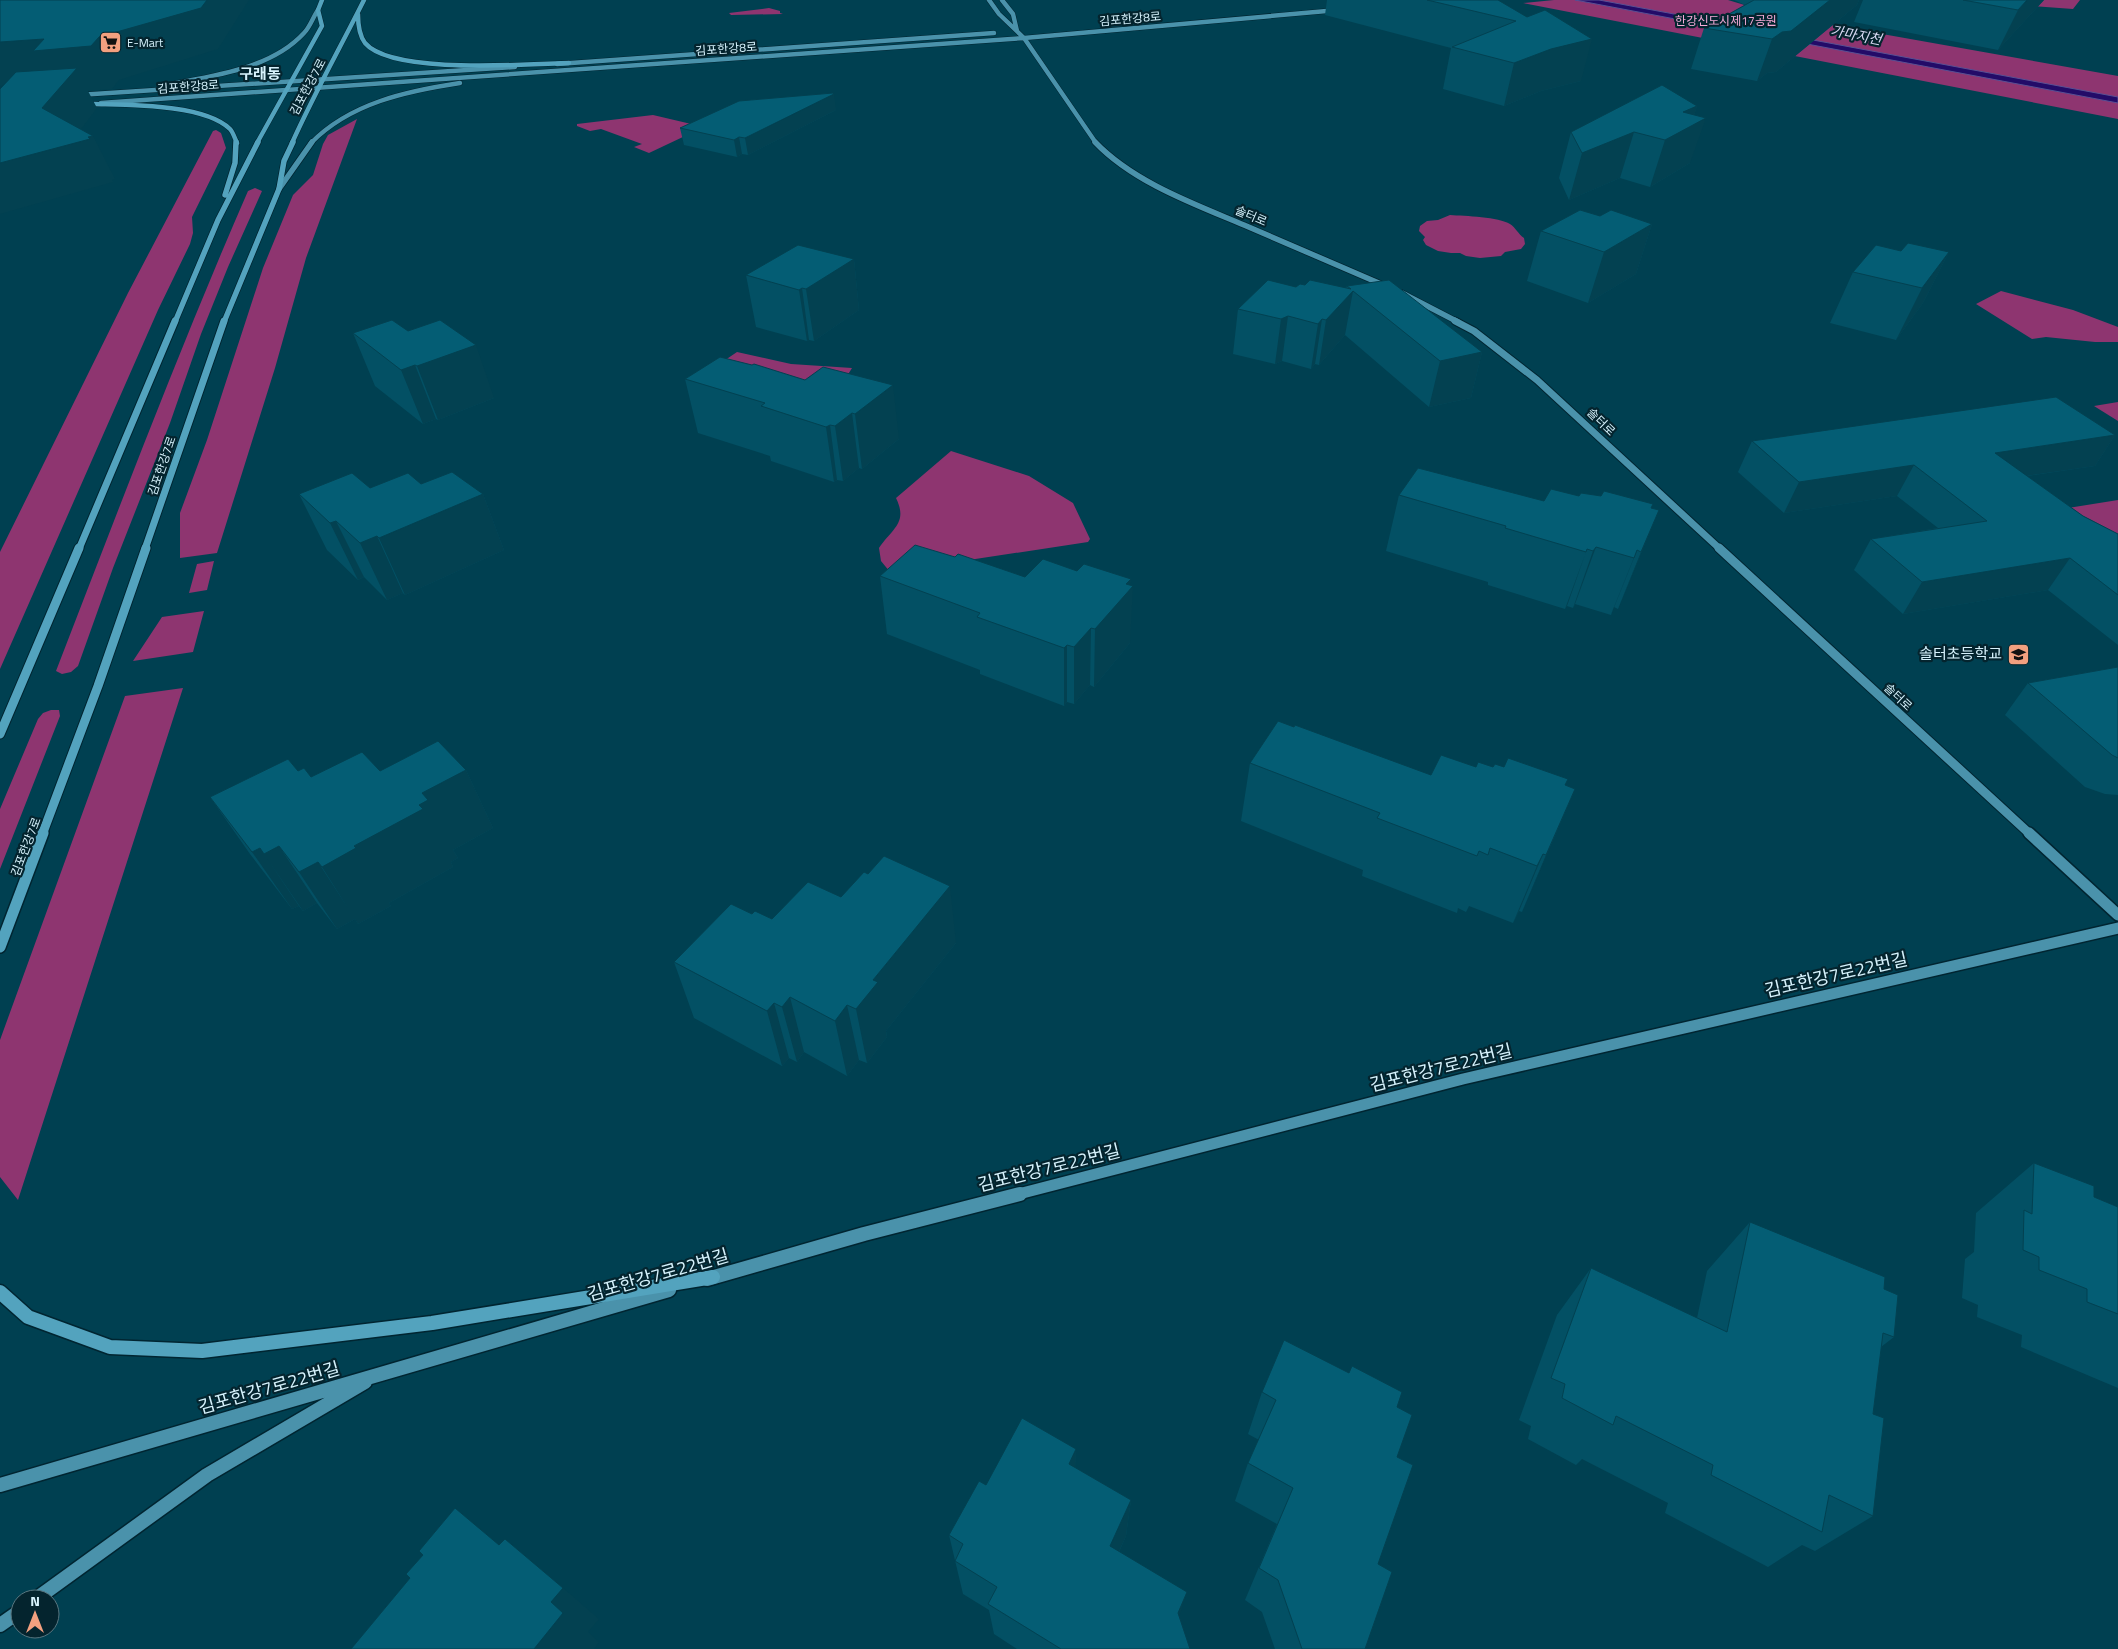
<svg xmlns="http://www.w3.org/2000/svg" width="2118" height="1649" viewBox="0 0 2118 1649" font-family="'Titillium Web','Noto Sans KR',sans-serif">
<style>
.green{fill:#8e3570}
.water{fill:#230b68;stroke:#595094}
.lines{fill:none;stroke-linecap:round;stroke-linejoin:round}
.tertiary-far5-casing{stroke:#002531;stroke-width:5.5}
.tertiary-far4-casing{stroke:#002531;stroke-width:7}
.tertiary-far3-casing{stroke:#002531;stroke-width:9}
.tertiary-far2-casing{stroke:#002531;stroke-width:11}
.tertiary-far1-casing{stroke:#002531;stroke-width:14}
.tertiary-casing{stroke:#002531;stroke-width:17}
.secondary-far5-casing{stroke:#002531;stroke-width:5.5}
.secondary-far4-casing{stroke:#002531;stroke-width:7}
.secondary-far3-casing{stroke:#002531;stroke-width:9}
.secondary-far2-casing{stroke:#002531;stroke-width:11}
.secondary-far1-casing{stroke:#002531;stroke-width:14}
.secondary-casing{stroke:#002531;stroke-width:17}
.tertiary-far5{stroke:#4a92ab;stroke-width:4.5}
.tertiary-far4{stroke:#4a92ab;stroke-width:5.5}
.tertiary-far3{stroke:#4a92ab;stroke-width:7}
.tertiary-far2{stroke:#4a92ab;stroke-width:9}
.tertiary-far1{stroke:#4a92ab;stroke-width:11}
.tertiary{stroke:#4a92ab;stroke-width:14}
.secondary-far5{stroke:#53a3be;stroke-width:4.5}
.secondary-far4{stroke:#53a3be;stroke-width:5.5}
.secondary-far3{stroke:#53a3be;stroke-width:7}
.secondary-far2{stroke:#53a3be;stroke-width:9}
.secondary-far1{stroke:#53a3be;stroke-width:11}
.secondary{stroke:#53a3be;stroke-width:14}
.wall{fill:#035064}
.shaded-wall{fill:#034151}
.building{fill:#045d74;stroke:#034151}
.labels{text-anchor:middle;stroke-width:4.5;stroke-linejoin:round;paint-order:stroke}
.far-street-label{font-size:12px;fill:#d6f2fc;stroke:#04242e}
.far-park-label{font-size:12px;fill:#f6abd8;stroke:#04242e}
.far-poi-label{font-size:12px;fill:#d6f2fc;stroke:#04242e;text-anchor:start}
.far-water-label{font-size:14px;font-style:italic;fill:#d6d8f1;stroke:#04242e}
.far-quarter-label{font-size:15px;font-weight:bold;fill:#d6f2fc;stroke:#04242e}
.poi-label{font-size:15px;fill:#d6f2fc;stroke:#04242e;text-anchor:end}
.near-street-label{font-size:18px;fill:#d6f2fc;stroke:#04242e}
</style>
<rect width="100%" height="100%" fill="#004051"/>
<path class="green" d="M1554,0H1728L1781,16L2118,76V119L1523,3Z
M2014,0H2080L2073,9L2017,5Z
M769,8L780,11V13L783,14L731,15L729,13Z
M653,115L704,127L649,153L634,147L642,144L601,129L590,131L577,126V124Z
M357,119L306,258L275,368L217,553L180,558V513L207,440L263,268L293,195L313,175L323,144L328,135Z
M216,130L221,133L226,148L192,217L193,233L190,244L158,310L0,669V552L128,293L213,131Z
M255,188L262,191L228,267L201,334L170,423L113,568L78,666L71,672L62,674L56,671C118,511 179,349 248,191Z
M1450,215C1465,216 1499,217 1510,224C1516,228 1518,234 1524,238L1525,244L1521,249L1505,252L1501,256L1480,258L1466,256L1460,253H1451L1438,251L1426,245L1423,240L1425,237L1419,231L1420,226L1427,221L1438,220Z
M2001,291L2073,310L2118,327V342H2095L2046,337L2032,339L1976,304Z
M737,352L791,364L852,368L831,402L694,381Z
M2118,402V421L2094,406Z
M951,451L1029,476L1073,503L1090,539L1088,542L890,572L881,561L879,548C893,528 908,523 896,498Z
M2118,500V544L2068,508Z
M214,561L207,590L189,593L197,564Z
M204,611L193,652L133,661L162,617Z
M183,688L18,1200L0,1177V1040L125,696Z
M51,710H59L60,716L0,869V809L38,719L43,713Z"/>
<path class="water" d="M1575,0H1599L2118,97V103Z"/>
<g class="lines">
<defs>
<path id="tertiary-far5" d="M989,0L999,14L1024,38L1096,143
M1002,0L1013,14L1017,31
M557,64L994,33
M176,83C219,75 273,67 304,33C310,27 313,17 318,10
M78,95L515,67
M101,103L1024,38L1338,10
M311,143C350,103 407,91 460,83"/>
<path id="tertiary-far4" d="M1095,142C1133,182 1194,204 1244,225C1292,246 1340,266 1388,287
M279,189L312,142
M1402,293L1458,322"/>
<path id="tertiary-far3" d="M1455,321L1474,331L1537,380L1720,549"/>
<path id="tertiary-far2" d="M1719,548L2031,835"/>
<path id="tertiary-far1" d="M2029,833L2118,915
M1015,1195L1463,1079L2118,928"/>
<path id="tertiary" d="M707,1279L864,1234L1020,1194
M0,1485L669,1290
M36,1599L207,1475L365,1382
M0,1625L20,1611"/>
<path id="secondary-far5" d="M358,14C358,24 359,35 365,43C392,75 528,64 569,63
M94,104C129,105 205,104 230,129C233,132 235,139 237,143
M257,143L322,26L318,10L322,0
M292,143C314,94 340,48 364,0"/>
<path id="secondary-far4" d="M225,195L235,163L236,142
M175,322L218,220L258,142
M224,322L279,189L284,161L293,142"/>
<path id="secondary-far3" d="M79,549L175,321
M145,549L224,321"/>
<path id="secondary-far2" d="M0,734L79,548
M42,835L98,686L146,548"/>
<path id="secondary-far1" d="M0,947L43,833"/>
<path id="secondary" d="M0,1292L28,1317L110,1347L202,1351L432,1323L713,1277"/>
</defs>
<use href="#tertiary-far5" class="tertiary-far5-casing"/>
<use href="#tertiary-far4" class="tertiary-far4-casing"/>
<use href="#tertiary-far3" class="tertiary-far3-casing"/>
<use href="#tertiary-far2" class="tertiary-far2-casing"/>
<use href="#tertiary-far1" class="tertiary-far1-casing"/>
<use href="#tertiary" class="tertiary-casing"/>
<use href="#secondary-far5" class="secondary-far5-casing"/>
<use href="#secondary-far4" class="secondary-far4-casing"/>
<use href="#secondary-far3" class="secondary-far3-casing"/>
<use href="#secondary-far2" class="secondary-far2-casing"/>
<use href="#secondary-far1" class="secondary-far1-casing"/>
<use href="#secondary" class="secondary-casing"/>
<use href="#tertiary-far5" class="tertiary-far5"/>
<use href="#tertiary-far4" class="tertiary-far4"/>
<use href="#tertiary-far3" class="tertiary-far3"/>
<use href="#tertiary-far2" class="tertiary-far2"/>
<use href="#tertiary-far1" class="tertiary-far1"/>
<use href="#tertiary" class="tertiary"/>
<use href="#secondary-far5" class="secondary-far5"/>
<use href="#secondary-far4" class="secondary-far4"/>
<use href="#secondary-far3" class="secondary-far3"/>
<use href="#secondary-far2" class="secondary-far2"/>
<use href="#secondary-far1" class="secondary-far1"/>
<use href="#secondary" class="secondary"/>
</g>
<path class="wall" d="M1327,0H1498L1581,81L1541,91L1504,106L1443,89L1451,48L1325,15Z
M1734,0H1859L1857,5L1776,72L1767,73L1757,81L1691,69L1704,28L1745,5Z
M1863,0H2044L1998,50L1854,22Z
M1697,106L1694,115L1690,163L1650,187L1620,178L1569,200L1559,178L1571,132Z
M836,110L748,155L742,154L737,157L684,145L680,128Z
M1600,216L1652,224L1636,274L1588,303L1527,281L1541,231Z
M1901,251L1949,252L1923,303L1896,340L1830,323L1853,272Z
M854,259L859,310L814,341L809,340L807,341L756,327L746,275Z
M1305,285L1346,288L1347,286L1482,352L1471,398L1429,407L1345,335L1319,365L1315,364L1311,369L1282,361L1275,364L1233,354L1238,309L1296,287Z
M408,331L494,398L438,420L436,419L423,424L375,386L353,333Z
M685,379L805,380L899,439L862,469L859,468L843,481L837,480L834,482L771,461L770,456L698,433Z
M2115,435L2095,466L2027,476L2083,516L2118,534V645L2048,590L1903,614L1854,570L1871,539L1938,528L1897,496L1784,513L1738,472L1752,441Z
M421,484L483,494L504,550L405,595L403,593L387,600L364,577L358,580L327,550L299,494Z
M1399,495L1544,501L1579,496L1652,508L1659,510L1618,609L1614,607L1611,615L1575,604L1573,608L1567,606L1565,609L1488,585V582L1386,551Z
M955,557L1025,577L1077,571L1130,585V643L1094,687L1090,685L1074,704L1067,702L1064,706L980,674V670L887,634L880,576Z
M2118,667V795L2105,794L2085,787L2005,715L2028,683Z
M1250,763L1431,775L1476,767H1493L1566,786L1575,789L1522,912L1519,911L1513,923L1469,906L1466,912L1458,908L1457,913L1362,876L1363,870L1241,821Z
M466,770L493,828L453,850L458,858L451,862L453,867L389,903L391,906L358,924L355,919L337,929L317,903L303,911L299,906L292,909L250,854L210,797L298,771L311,777L380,771Z
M841,897L956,943L886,1031L887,1037L867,1063L859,1060L847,1076L804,1052L797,1062L789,1058L782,1066L694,1018L674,962L752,914L772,919Z
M2034,1163L2094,1197L2118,1207V1388L2021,1347L2022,1335L1977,1317L1978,1305L1962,1298L1965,1259L1974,1252L1976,1213Z
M1750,1222L1884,1289L1894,1337L1881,1347L1873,1414V1516L1815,1551L1802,1545L1768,1567L1665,1513L1668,1503L1582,1459L1576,1465L1528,1439L1531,1426L1519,1420L1557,1315L1591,1268L1697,1318L1707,1271Z
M1262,1392L1397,1407V1457L1378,1564L1365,1649H1275L1262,1612L1245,1600L1277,1524L1235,1501L1248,1463L1259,1440L1248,1434Z
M1076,1449L1075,1468L1131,1500L1126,1536L1119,1552L1179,1616L1190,1649H1017L994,1634L989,1610L963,1594L949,1535L986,1485Z"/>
<path class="shaded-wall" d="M207,0H249L218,49L119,80L112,89L88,91L97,108L69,145L93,136L115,179L112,180L113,182L0,214V163L42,108L49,82L0,86V42L44,39L99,37Z
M1830,0H1859L1857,5L1776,72L1767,73L1757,81L1772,39Z
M2027,0H2044L1998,50L2018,10Z
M1592,39L1581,81L1541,91L1504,106L1514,63L1551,49Z
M834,94L836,110L748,155L745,138Z
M1697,106L1691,126L1706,118L1690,163L1650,187L1665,140L1683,112Z
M1634,132L1620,178L1569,200L1582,153Z
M739,137L742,154L737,157L734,140Z
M1652,224L1636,274L1588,303L1604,252Z
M1949,252L1923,303L1896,340L1922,288Z
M854,259L859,310L814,341L806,289Z
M802,288L809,340L807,341L799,290Z
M1353,291L1345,335L1319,365L1326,320Z
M1288,316L1282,361L1275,364L1281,319Z
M1322,319L1315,364L1311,369L1318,324Z
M476,345L494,398L438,420L417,366Z
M1482,352L1471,398L1429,407L1440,361Z
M415,365L436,419L423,424L401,370Z
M893,385L899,439L862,469L855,414Z
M852,413L859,468L843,481L835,426Z
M830,425L837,480L834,482L826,427Z
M2115,435L2095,466L1977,483L1995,453Z
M1914,465L1897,496L1784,513L1799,482Z
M483,494L504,550L405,595L379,538Z
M1659,510L1636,566L1618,609L1641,552Z
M336,521L364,577L358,580L330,523Z
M377,536L403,593L387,600L360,543Z
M1596,547L1575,604L1573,608L1593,551Z
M1587,549L1567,606L1565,609L1586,552Z
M1637,550L1614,607L1611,615L1634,558Z
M2070,558L2048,590L1903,614L1922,582Z
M1131,579L1130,589L1133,586L1130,643L1094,687L1095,629L1126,584Z
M1091,628L1090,685L1074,704V647Z
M1067,645V702L1064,706V648Z
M466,770L493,828L453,850L458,858L451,862L453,867L389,903L391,906L358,924L322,867L419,805L422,793Z
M279,846L317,903L303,911L264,854Z
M1551,846L1522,912L1546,855Z
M260,848L299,906L292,909L252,852Z
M1543,854L1519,911L1513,923L1537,866Z
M318,862L355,919L337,929L299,872Z
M950,886L956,943L886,1031L887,1037L867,1063L856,1009L873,980Z
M790,997L804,1052L797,1062L782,1007Z
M774,1003L789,1058L782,1066L767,1011Z
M847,1005L859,1060L847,1076L835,1021Z
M1076,1449L1075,1488L1069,1464Z
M1131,1500L1126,1536L1106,1580L1110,1546Z
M563,1588L599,1619L588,1632L599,1642L594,1649H534L551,1602Z
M1187,1592L1177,1623L1178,1613Z"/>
<path class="building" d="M0,0H207L201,8L99,37L91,46L33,51L44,39L0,42Z
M1427,0H1498L1527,17L1545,10L1592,39L1551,49L1514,63L1452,47L1516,21Z
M1754,0H1830L1791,31L1782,32L1772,39L1704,28Z
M1963,0H2027L2018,10Z
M77,68L42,108L93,136L88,137L90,139L0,163V89L16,72Z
M1662,85L1697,106L1683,112L1706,118L1665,140L1634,132L1582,153L1571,132Z
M833,93L834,94L745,138L739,137L734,140L680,128L739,101Z
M1580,210L1600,216L1611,210L1652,224L1604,252L1541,231Z
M1908,243L1949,252L1922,288L1853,272L1876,245L1901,251Z
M798,245L854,259L806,289L802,288L799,290L746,275Z
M1268,280L1296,287L1300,284L1305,285L1310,280L1351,289L1347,286L1389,280L1482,352L1440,361L1353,291L1326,320L1322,319L1318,324L1288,316L1281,319L1238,309Z
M392,320L408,331L440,320L476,345L417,366L415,365L401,370L353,333Z
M720,357L752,365L754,364L805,380L823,367L893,385L855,414L852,413L835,426L830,425L826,427L761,406L765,403L685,379Z
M2056,397L2115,435L1995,453L2083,516L2118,534V595L2070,558L1922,582L1871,539L1987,521L1914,465L1799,482L1752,441Z
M1418,468L1544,501L1551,489L1579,496L1581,493L1601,496L1604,491L1653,504L1651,508L1659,510L1641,552L1637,550L1634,558L1596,547L1593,551L1587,549L1586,552L1505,528L1506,526L1399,495Z
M452,472L483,494L379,538L377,536L360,543L336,521L330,523L299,494L352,473L370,488L408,473L421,484Z
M915,545L955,557L958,554L1025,577L1043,559L1077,571L1084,564L1131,579L1126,584L1133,586L1095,629L1091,628L1074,647L1067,645L1064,648L977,617L980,613L880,576Z
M2118,667V758L2112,755L2028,683Z
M1278,721L1294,727L1295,725L1431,775L1441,755L1476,767L1478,762L1493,767L1495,764L1504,767L1508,758L1568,779L1565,785L1575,789L1546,855L1543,854L1537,866L1490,848L1488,855L1479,851L1477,856L1377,818L1380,813L1250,763Z
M438,741L466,770L422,793L428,800L419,805L423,809L354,846L356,848L322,867L318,862L299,872L279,846L264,854L260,848L252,852L210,797L288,759L298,771L304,768L311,777L362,752L380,771Z
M884,856L950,886L873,980L878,982L856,1009L847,1005L835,1021L790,997L782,1007L774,1003L767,1011L674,962L731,904L752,914L755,911L772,919L808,882L841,897L864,872L868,874Z
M2034,1163L2094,1186V1197L2118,1207V1314L2087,1302V1289L2039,1270V1257L2023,1250L2024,1210L2032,1214Z
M1750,1222L1885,1277L1884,1289L1898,1295L1894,1337L1883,1333L1873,1414L1884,1418L1873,1516L1829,1495L1822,1532L1711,1475L1713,1465L1616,1416L1613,1425L1562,1398L1565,1384L1551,1378L1591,1268L1727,1332Z
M1284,1340L1349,1373L1352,1366L1402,1392L1397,1407L1412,1415L1397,1457L1413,1465L1378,1564L1392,1572L1365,1649H1302L1278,1580L1259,1568L1293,1488L1248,1463L1276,1400L1262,1392Z
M1022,1418L1076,1449L1069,1464L1131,1500L1110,1546L1187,1592L1178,1613L1190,1649H1061L988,1604L997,1587L955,1561L963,1544L949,1535L979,1481L986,1485Z
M455,1508L499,1545L505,1539L563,1588L551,1602L563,1613L534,1649H351L410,1578L406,1574L423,1555L419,1551Z"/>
<defs>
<symbol id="supermarket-square" viewBox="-11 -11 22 22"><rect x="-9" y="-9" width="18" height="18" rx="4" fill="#f2a07f" stroke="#04242e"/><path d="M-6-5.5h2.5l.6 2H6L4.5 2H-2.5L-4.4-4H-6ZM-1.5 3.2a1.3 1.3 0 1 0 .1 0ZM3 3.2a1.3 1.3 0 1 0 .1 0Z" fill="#111"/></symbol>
<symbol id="school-square" viewBox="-11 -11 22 22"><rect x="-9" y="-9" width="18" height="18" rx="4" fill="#f2a07f" stroke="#04242e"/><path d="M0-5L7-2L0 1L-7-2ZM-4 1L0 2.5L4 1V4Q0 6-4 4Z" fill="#111"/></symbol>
</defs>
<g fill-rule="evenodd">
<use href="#supermarket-square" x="98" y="30" width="25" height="25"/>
<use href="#school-square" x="2006" y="642" width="25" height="25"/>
</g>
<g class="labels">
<g class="far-street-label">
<text transform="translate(1130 19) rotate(-5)" y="4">김포한강8로</text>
<text transform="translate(726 49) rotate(-4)" y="4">김포한강8로</text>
<text transform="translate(188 87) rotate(-4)" y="4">김포한강8로</text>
<text transform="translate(308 87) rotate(-62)" y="4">김포한강7로</text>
<text transform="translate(1251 216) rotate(23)" y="4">솔터로</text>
<text transform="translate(1601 422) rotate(44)" y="4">솔터로</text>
<text transform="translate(162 466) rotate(-71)" y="4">김포한강7로</text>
<text transform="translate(1898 697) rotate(43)" y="4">솔터로</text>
<text transform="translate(26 847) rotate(-69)" y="4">김포한강7로</text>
</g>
<g class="far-park-label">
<text x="1726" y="25">한강신도시제17공원</text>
</g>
<g class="far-poi-label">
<text x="127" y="47">E-Mart</text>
</g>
<g class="far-water-label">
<text transform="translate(1856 35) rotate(11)" y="5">가마지천</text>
</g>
<g class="far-quarter-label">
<text x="260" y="79">구래동</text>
</g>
<g class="poi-label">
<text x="2002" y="659">솔터초등학교</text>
</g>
<g class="near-street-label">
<text transform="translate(1836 975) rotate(-13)" y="6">김포한강7로22번길</text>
<text transform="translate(1441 1068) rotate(-14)" y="6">김포한강7로22번길</text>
<text transform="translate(1049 1168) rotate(-14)" y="6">김포한강7로22번길</text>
<text transform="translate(658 1275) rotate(-16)" y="6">김포한강7로22번길</text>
<text transform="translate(269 1388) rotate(-16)" y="6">김포한강7로22번길</text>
</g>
</g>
<g transform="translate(35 1614)"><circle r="24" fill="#04242e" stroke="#587680"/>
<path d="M0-4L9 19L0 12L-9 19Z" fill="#f2a07f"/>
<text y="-8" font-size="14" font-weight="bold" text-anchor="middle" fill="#d6f2fc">N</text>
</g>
</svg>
